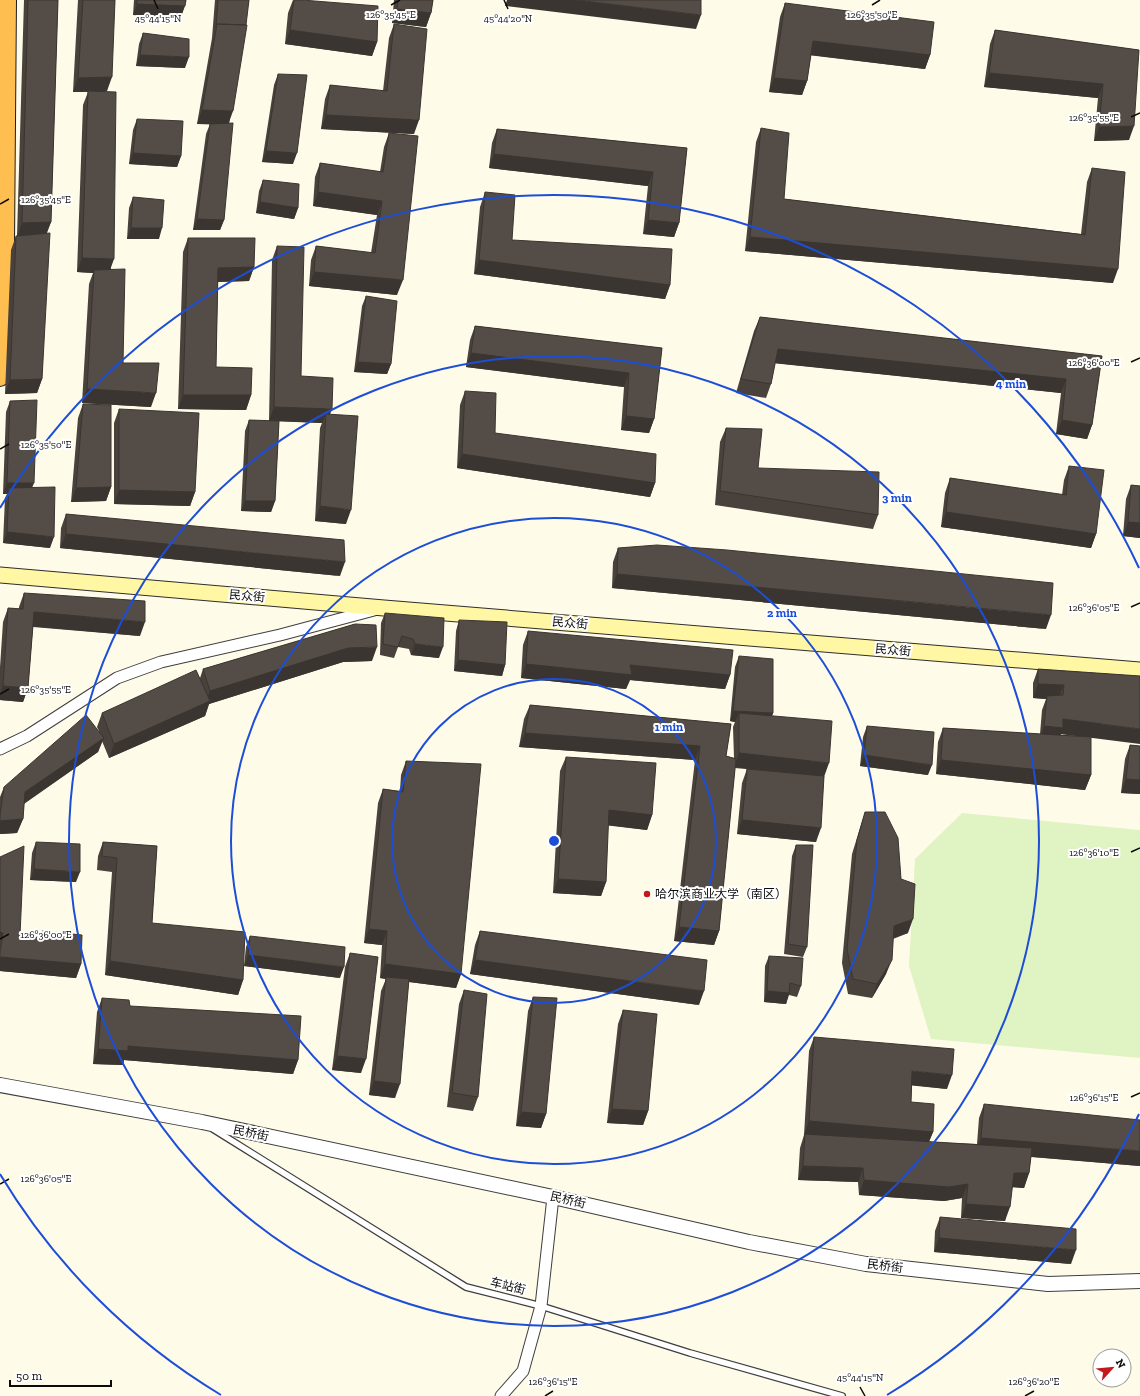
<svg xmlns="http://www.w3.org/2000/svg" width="1140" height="1396" viewBox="0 0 1140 1396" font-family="'Zilla Slab','Noto Sans SC',serif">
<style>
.pitch{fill:#e0f3c2}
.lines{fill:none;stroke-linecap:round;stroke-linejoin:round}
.service-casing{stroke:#3e3e3e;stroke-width:8}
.minor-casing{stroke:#3e3e3e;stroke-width:13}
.tertiary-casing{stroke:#3e3e3e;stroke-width:16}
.secondary-casing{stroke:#2d2d2d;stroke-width:17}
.trunk-casing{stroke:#1c1c1c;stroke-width:20}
.service{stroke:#fff;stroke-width:5.5}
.minor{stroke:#fff;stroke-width:11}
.tertiary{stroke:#fff;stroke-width:14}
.secondary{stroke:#fff7a4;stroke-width:15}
.trunk{stroke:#ffbe50;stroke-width:18}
.wall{fill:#48413c;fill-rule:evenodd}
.shaded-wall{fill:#3b3531}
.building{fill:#544c46;stroke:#3b3531}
.ticks{fill:none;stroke:#0b0b0b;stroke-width:1.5}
.ring{fill:none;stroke:#1d4ed8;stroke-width:2}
.poi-dot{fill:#c5181c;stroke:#fff;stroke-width:1.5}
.labels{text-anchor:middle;stroke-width:4;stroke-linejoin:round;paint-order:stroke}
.street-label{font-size:12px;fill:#0b0b0b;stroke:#fff}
.poi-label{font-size:12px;fill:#0b0b0b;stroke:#fff;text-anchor:start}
.ticks-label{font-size:10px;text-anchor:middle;fill:#0b0b0b;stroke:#fff;stroke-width:4;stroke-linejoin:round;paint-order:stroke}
.centre{fill:#1d4ed8;stroke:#fff;stroke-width:2}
.ring-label{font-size:12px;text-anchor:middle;font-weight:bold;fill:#1d4ed8;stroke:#fff;stroke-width:4;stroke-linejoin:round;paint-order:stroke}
</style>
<rect width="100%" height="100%" fill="#fffbe9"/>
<path class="pitch" d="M962,813L1140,830V1058L931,1039L909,966L915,859Z"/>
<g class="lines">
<defs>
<path id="service" d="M213,1129L466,1287L541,1306L690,1353L842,1396"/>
<path id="minor" d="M0,749L27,736L117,678L161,662L280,635L374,610
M501,1396L523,1371L541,1306L553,1197"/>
<path id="tertiary" d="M0,1085L202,1122L553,1197L749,1242L866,1264L1048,1284L1140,1281"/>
<path id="secondary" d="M0,575L384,608L1140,670"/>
<path id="trunk" d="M0,377L5,244L7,0"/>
</defs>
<use href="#service" class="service-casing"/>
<use href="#minor" class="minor-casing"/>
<use href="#tertiary" class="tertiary-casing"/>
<use href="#secondary" class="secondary-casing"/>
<use href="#trunk" class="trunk-casing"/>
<use href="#service" class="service"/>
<use href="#minor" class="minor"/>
<use href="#tertiary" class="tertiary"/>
<use href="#secondary" class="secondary"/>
<use href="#trunk" class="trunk"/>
</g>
<path class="wall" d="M24,0H58L51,222L47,233L42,379L37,393L5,394L11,250L16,236H17Z
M78,0H115L107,91L97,92L111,269L123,363L151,407L82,403L89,284L93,273L77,272L83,105L88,92H73Z
M134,0H186L181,17L133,15Z
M215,0H249L229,124L224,220L220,230H193L206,134L210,124H197L212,38Z
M293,0L377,42L372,56L285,44L288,13Z
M394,0H433L431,13L426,27L392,23Z
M785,3L930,55L925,69L811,55L807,81L802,95L769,92L780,17Z
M394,24L414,134L321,129L325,99L330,85L383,91L389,38Z
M995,30L1139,50L1129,140L1094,141L1098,98L984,87L990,44Z
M143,33L185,68L136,66L139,44Z
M278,74L293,164L262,162L274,85Z
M137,119L181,156L177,167L129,164L133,130Z
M761,128L784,199L1081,234L1087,182L1092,168L1113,283L745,251L756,142Z
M497,129L687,148L679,223L674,237L643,234L648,186L489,168L492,143Z
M389,133L397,295L309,286L311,260L316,246L371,253L377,215L313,206L315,177L320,163L380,172L384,147Z
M263,180L298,208L294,219L256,213L259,191Z
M485,192L512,240L670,285L665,299L474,274L480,207Z
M133,197L159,239H127L129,208Z
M188,238L254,267L249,281L218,282L216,367L251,395L246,410L178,409L183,252Z
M277,246L301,376L330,414L346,524L315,521L320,428L322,423L279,421L275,501L271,512L241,511L245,431L249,420L269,421L272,260Z
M366,296L391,364L387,374L354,372L362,306Z
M760,317L1102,356L1092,425L1087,439L1056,434L1061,393L775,363L771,384L766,398L736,393L754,331Z
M475,326L662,348L654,419L649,433L621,430L624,387L466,367L470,340Z
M465,391L495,433L655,483L650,497L457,468L460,405Z
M10,401L32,488L50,548L3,543L5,498L7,494H3L6,412Z
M83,404L111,487L106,501L71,502L78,418Z
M119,409L195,492L190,506L114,504V423Z
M726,428L758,468L878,515L873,529L715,505L720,442Z
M1069,466L1096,534L1091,548L941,527L945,493L950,478L1062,495L1064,480Z
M1131,485L1140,486V538L1123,536L1126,499Z
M66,514L340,576L60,548L61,528Z
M618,548L1046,629L612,588L613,562Z
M24,593L140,636L33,627L28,688L23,702L0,700V667L3,622L8,608L19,609V607Z
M385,613L439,658L411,655L409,649L398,647L394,658L380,655L381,623Z
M459,620L505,665L502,676L454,671L456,631Z
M355,624L372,661L343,662L209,704L205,716L109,758L102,741L98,752L24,804L23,819L17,833L0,834V797L4,787L99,731L97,727L102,713L200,678L203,669Z
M528,631L730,675L725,689L630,680L626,689L521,678L523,645Z
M739,656L773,713L772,716L824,777L816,842L737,834L742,783L747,769L766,771L735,768L719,931L714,945L674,941L695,760L519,747L524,719L530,705L731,724L726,756L734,758L733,727L735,722L730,721L735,667Z
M1038,669L1140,676L1091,738V775L1085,790L936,774L938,742L943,728L1040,734L1042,710L1046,699L1033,698V683ZM1061,734L1080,736L1060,735Z
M867,726L928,775L860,766L863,737Z
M1130,745L1140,746V794L1121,793L1125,759Z
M566,757L652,815L647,830L608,825L606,882L601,896L553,893L560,771Z
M406,761L461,974L456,988L409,982L395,1098L369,1095L381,991L386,979L380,978L382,945L364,943L378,803L383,789L400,791L401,775Z
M865,812L901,879L908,933L893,939L886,974L872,998L848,994L842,963L852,854Z
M36,842L76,882L30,880L32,853Z
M103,842L157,846L152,923L243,980L238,995L105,975L112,872L97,870L98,856Z
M796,845L807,947L803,957L784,954L792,856Z
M0,857L20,935L40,938L42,931L81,964L76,978L0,971Z
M480,931L699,1005L470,974L475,945Z
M250,936L340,978L244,966L246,947Z
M350,953L361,1073L332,1070L345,967Z
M769,956L801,986L797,997L789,995L786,1004L764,1002L765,966Z
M464,990L478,1097L473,1111L447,1107L459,1004Z
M533,997L546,1114L541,1128L516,1126L528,1011Z
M102,998L130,1006L298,1060L293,1074L124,1060L123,1065L93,1064L97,1012Z
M623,1010L648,1111L643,1125L607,1123L618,1024Z
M814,1037L947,1089L912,1085L911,1102L933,1132L929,1142L977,1144L979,1118L984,1104L1140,1166L1031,1157L1029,1173L1024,1188L1012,1187L1005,1221L961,1218L962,1198L944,1201L859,1195L858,1182L798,1180L800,1148L804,1135L809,1051Z
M940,1217L1071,1264L934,1252L935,1231Z"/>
<path class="shaded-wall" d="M507,0H577L701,15L696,29L505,6Z
M137,4L185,6L181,17L133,15Z
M397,9L431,13L426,27L392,23Z
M290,30L377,42L372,56L285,44Z
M813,41L930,55L925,69L808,55Z
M140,55L189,57L185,68L136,66Z
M989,73L1103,84L1098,98L984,87Z
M112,77L107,91L73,92L78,78Z
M774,78L807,81L802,95L769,92Z
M202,110L233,111L228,125L197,124Z
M326,115L419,120L414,134L321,129Z
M1134,126L1129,140L1094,141L1099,127Z
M266,151L297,153L293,164L262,162Z
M133,153L181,156L177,167L129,164Z
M494,154L653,172L648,186L489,168Z
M318,192L382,201L377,215L313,206Z
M260,202L298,208L294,219L256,213Z
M197,219L224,220L220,230H193Z
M648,220L679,223L674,237L643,234Z
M51,222L45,236L17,237L22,223Z
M131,228H162L159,239H127Z
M750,237L1118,269L1113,283L745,251Z
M82,258L114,259L109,273L94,270L93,273L77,272Z
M479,260L670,285L665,299L474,274Z
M254,267L249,281L213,282L218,268Z
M314,272L403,280L397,295L309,286Z
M778,349L1066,379L1061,393L772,363Z
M471,353L629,373L624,387L466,367Z
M358,362L391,364L387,374L354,372Z
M42,379L37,393L5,394L10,380Z
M87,389L156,393L151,407L82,403Z
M183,395H251L246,410L178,409Z
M274,407L332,409L327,423L326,414L322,423L269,421Z
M626,416L654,419L649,433L621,430Z
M1062,420L1092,425L1087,439L1056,434Z
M462,454L655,483L650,497L457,468Z
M7,483H34L30,493L9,488L7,494H3Z
M111,487L106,501L71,502L76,488Z
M119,490L195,492L190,506L114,504Z
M245,501H275L271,512L241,511Z
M320,506L351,510L346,524L315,521Z
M946,512L1096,534L1091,548L941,527Z
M1128,522L1140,523V538L1123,536Z
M7,532L54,537L50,548L3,543Z
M66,534L345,562L340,576L60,548Z
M617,574L1051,615L1046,629L612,588Z
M34,612L145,622L140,636L28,626Z
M415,644L443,647L439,658L411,655Z
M377,647L372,661L343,662L209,704L205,716L109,758L114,744L205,703L210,691L348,648Z
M458,660L505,665L502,676L454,671Z
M526,664L630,665L730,675L725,689L630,680L626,689L521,678Z
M1038,684L1064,685L1058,699L1047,696L1046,699L1033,698Z
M3,686L28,688L23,702L0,700V694Z
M733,711L773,713L769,724L739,713L735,722L730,721Z
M1063,719L1140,729V744L1061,734L1058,742L1039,741L1044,726Z
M525,733L700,746L695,760L519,747Z
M104,738L98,752L20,806L25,792Z
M739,753L829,763L824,777L734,767Z
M864,755L932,765L928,775L860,766Z
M941,760L1091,775L1085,790L936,774Z
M1126,779L1140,780V794L1121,793Z
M609,810L652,815L647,830L604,825Z
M23,819L17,833L0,834V821Z
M742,820L821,828L816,842L737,834Z
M34,869L80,872L76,882L30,880Z
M558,879L606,882L601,896L553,893Z
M913,919L908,933L888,940L894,926Z
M679,927L719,931L714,945L674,941Z
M369,929L387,931L382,945L364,943Z
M0,932L3,933L0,941Z
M248,955L344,967L340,978L244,966Z
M0,957L81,964L76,978L0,971Z
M475,960L704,991L699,1005L470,974Z
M892,960L886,974L872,998L877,984Z
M110,961L243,980L238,995L105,975Z
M385,964L461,974L456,988L386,979V977V979L380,978Z
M767,991L789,993L786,1004L764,1002Z
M128,1046L298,1060L293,1074L124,1060L123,1065L93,1064L98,1049Z
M337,1056L366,1059L361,1073L332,1070Z
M912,1071L952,1075L947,1089L907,1085Z
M374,1081L400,1084L395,1098L369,1095Z
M612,1109L648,1111L643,1125L607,1123Z
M521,1112L546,1114L541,1128L516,1126Z
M809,1121L933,1132L927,1146L805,1134L804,1135Z
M981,1138L1140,1151V1166L976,1152Z
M803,1166L863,1168L858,1182L798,1180Z
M1014,1173H1029L1024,1188L1009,1187Z
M864,1180L968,1184L962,1198L944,1201L859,1195Z
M966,1204L1010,1207L1005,1221L961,1218Z
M939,1238L1076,1250L1071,1264L934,1252Z"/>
<path class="building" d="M28,0H58L51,222L22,223Z
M83,0H115L112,77L78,78Z
M137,0H186L185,6L137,4Z
M218,0H249L246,25L217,24L216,27Z
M294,0H302L378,6L377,42L290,30Z
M398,0H433L431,13L397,9Z
M577,0H701V15Z
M785,3L934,22L930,55L813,41L807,81L774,78Z
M217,24L247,25L233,111L202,110Z
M394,24L427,29L419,120L326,115L330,85L387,91Z
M995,30L1139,50L1134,126L1099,127L1103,84L989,73Z
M143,33L189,39V57L140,55Z
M278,74L307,75L297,153L266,151Z
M88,91L116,92L114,259L82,258Z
M137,119L183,121L181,156L133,153Z
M233,123L224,220L197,219L210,124Z
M761,128L789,133L784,199L1085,235L1092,168L1125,172L1118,269L750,237Z
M497,129L687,148L679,223L648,220L653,172L494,154Z
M389,133L418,136L403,280L314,272L316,246L375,253L382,201L318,192L320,163L383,172Z
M263,180L299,184L298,208L260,202Z
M485,192L515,195L512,240L672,249L670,285L479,260Z
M133,197L164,200L162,228H131Z
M50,233L42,379L10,380L16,236Z
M188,238H255L254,267L218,268L216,367L252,368L251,395H183Z
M277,246L304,247L301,376L333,378L332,409L274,407Z
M125,269L123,363H159L156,393L87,389L94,270Z
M366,296L397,301L391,364L358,362Z
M760,317L1102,356L1092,425L1062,420L1066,379L778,349L771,384L741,379Z
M475,326L662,348L654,419L626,416L629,373L471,353Z
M465,391L496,393L495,433L656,454L655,483L462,454Z
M37,400L34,483H7L10,401Z
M83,404L111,405V487L76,488Z
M119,409L199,413L195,492L119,490Z
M326,414L358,416L351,510L320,506Z
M249,420L279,421L275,501H245Z
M726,428L762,429L758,468L879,472L878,515L720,491Z
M1069,466L1104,470L1096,534L946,512L950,478L1066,495Z
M1131,485L1140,486V523L1128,522Z
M55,487L54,537L7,532L9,488Z
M66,514L344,540L345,562L66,534Z
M657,545L727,550L1053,583L1051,615L617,574L618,548Z
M24,593L145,601V622L34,612L28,688L3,686L8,608L23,609Z
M385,613L444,618L443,647L415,644L413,639L402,636L398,647L383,644Z
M459,620L507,622L505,665L458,660Z
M355,624L376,625L377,647L348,648L210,691L203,669Z
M528,631L733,650L730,675L630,665L632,675L526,664Z
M739,656L773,659V713L733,711Z
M1038,669L1140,676V729L1063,719V728L1044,726L1047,696L1063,695L1064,685L1038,684Z
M196,670L210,701L114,744L102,713Z
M530,705L731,724L726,756L736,759L719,931L679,927L700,746L525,733Z
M739,713L832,721L829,763L739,753Z
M86,715L104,738L25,792L23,819L0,821V815L4,787Z
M867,726L934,732L932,765L864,755Z
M943,728L1091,737V775L941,760Z
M1130,745L1140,746V780L1126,779Z
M566,757L656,763L652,815L609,810L606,882L558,879Z
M406,761L481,764L461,974L385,964L387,931L369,929L383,789L403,792Z
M747,769L824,776L821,828L742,820Z
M865,812H885L898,838L901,879L915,884L913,919L894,926L892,960L877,984L853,979L847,949L857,840Z
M36,842L80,844V872L34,869Z
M103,842L157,846L152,923L245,932L243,980L110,961L117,858L102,856Z
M796,845H813L807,947L788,944Z
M24,846L20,935L42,938V931L82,935L81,964L0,957V952L3,933L0,932V857Z
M480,931L707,960L704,991L475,960Z
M250,936L345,947L344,967L248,955Z
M350,953L378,957L366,1059L337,1056Z
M769,956L803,958L801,986L790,983L789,993L767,991Z
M386,977L409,979L400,1084L374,1081Z
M464,990L487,994L478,1097L452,1093Z
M533,997L557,998L546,1114L521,1112Z
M102,998L129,1000L130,1006L301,1016L298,1060L128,1046V1051L98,1049Z
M623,1010L657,1014L648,1111L612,1109Z
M814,1037L954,1049L952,1075L912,1071L911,1102L934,1104L933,1132L809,1121Z
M984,1104L1140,1120V1151L981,1138Z
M805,1134L1032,1148L1029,1173H1014L1010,1207L966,1204L968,1184L949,1187L864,1180L863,1168L803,1166Z
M940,1217L1076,1229V1250L939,1238Z"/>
<path class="ticks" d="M154,0L158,9M504,0L508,9M391,5L400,0M872,5L880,0M1131,117L1140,113M0,204L9,199M1131,362L1140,358M0,449L9,444M1131,607L1140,603M0,694L9,689M1131,852L1140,848M0,939L9,934M1131,1097L1140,1093M0,1184L9,1179M860,1387L865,1396M545,1396L553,1391M1025,1396L1034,1391"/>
<g class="ring">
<circle cx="554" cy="841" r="162"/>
<circle cx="554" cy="841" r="323"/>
<circle cx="554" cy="841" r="485"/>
<path d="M1139 1114A646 646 0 0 1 887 1395M221 1395A646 646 0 0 1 0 1174M0 508A646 646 0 0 1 1139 568"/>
</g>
<circle class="poi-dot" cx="647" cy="894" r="4"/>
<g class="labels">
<g class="street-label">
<text transform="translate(247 596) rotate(5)" y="4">民众街</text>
<text transform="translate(570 623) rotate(5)" y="4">民众街</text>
<text transform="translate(893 650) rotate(5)" y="4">民众街</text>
<text transform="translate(251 1133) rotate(12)" y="4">民桥街</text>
<text transform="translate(568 1200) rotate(13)" y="4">民桥街</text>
<text transform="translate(885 1266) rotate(7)" y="4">民桥街</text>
<text transform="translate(508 1286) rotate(14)" y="4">车站街</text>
</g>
<g class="poi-label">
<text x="655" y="898">哈尔滨商业大学（南区）</text>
</g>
</g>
<g class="ticks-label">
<text x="391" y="18">126°35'45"E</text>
<text x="872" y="18">126°35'50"E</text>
<text x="158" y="22">45°44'15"N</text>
<text x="508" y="22">45°44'20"N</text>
<text x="1094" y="121">126°35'55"E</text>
<text x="46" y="203">126°35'45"E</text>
<text x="1094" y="366">126°36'00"E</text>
<text x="46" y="448">126°35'50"E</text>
<text x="1094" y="611">126°36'05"E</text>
<text x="46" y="693">126°35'55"E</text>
<text x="1094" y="856">126°36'10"E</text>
<text x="46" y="938">126°36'00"E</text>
<text x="1094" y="1101">126°36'15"E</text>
<text x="46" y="1182">126°36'05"E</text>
<text x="860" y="1381">45°44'15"N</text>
<text x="553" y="1385">126°36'15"E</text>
<text x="1034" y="1385">126°36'20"E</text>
</g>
<circle cx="554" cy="841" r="6" class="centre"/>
<g class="ring-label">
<text x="1011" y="388">4 min</text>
<text x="897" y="502">3 min</text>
<text x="782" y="617">2 min</text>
<text x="669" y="731">1 min</text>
</g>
<g transform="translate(1112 1368) rotate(63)"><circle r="19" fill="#ffffff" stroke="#9d9d9d"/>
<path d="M0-3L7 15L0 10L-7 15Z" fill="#c5181c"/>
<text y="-6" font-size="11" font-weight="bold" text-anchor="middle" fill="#0b0b0b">N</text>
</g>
<path d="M10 1380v6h101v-6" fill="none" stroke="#0b0b0b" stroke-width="2"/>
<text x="16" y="1380" font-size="12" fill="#0b0b0b" stroke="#ffffff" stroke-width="3" paint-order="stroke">50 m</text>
</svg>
